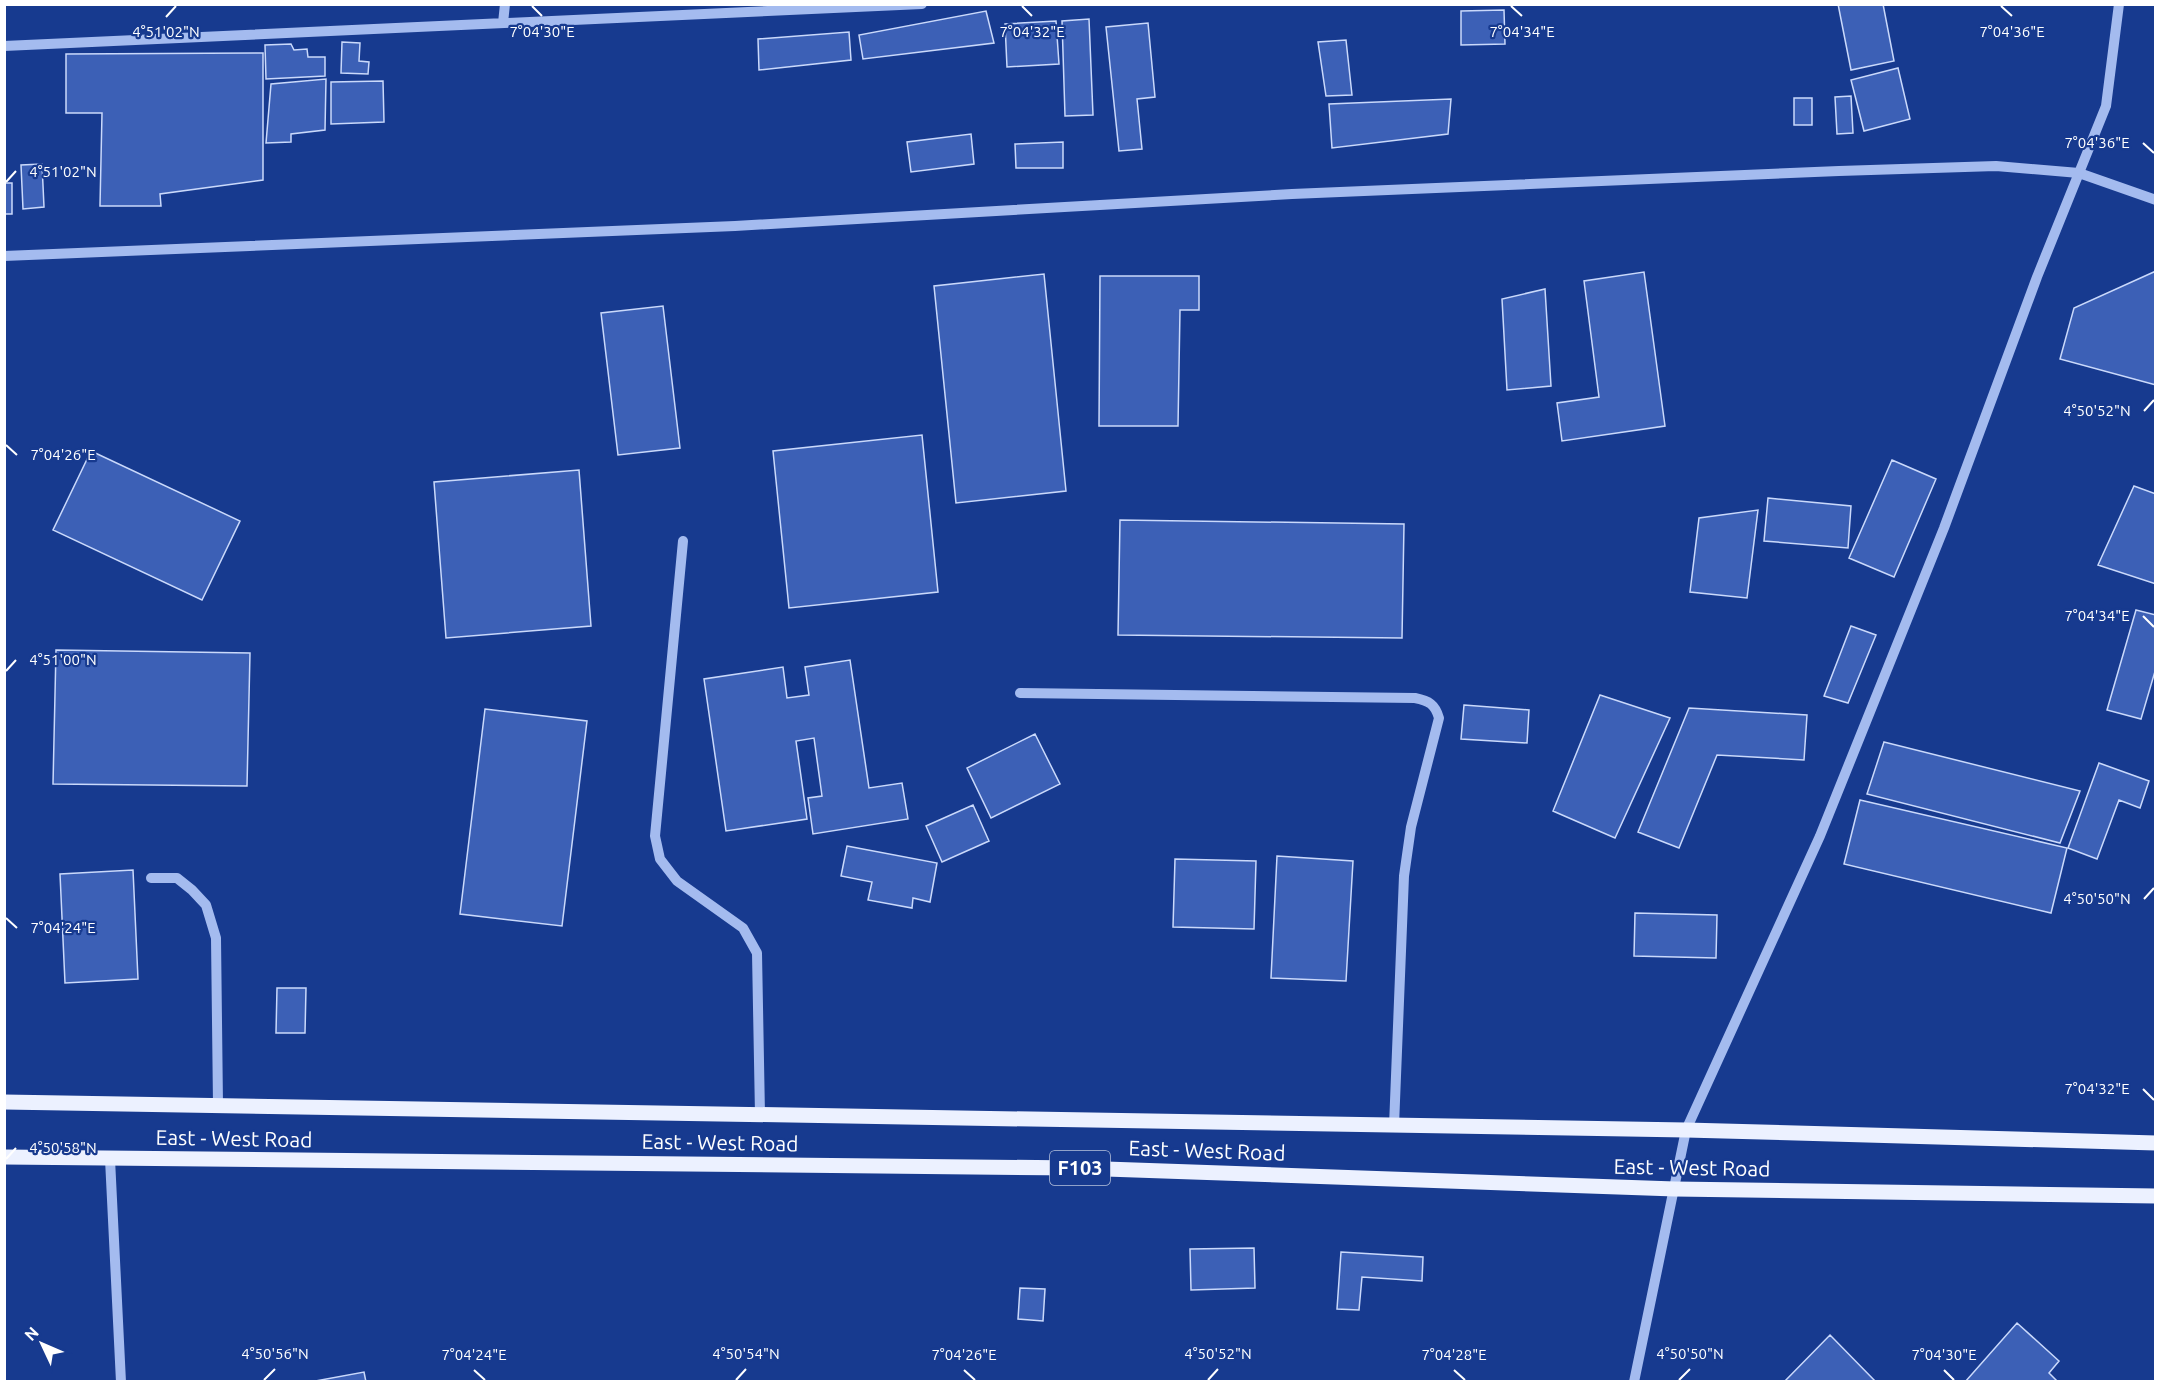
<svg xmlns="http://www.w3.org/2000/svg" width="2160" height="1386" viewBox="0 0 2160 1386" font-family="Ubuntu,sans-serif">
<style>
.building{fill:#3c60b6;stroke:#cad9fb;stroke-width:1.5}
.lines{fill:none;stroke-linecap:round;stroke-linejoin:round}
.minor{stroke:#a4bbef;stroke-width:10}
.major{stroke:#ecf1ff;stroke-width:15}
.ticks{fill:none;stroke:#fff;stroke-width:2}
.labels{text-anchor:middle;stroke-width:4.5;stroke-linejoin:round;paint-order:stroke}
.shield{fill:#173a8f;stroke:#b9c4dd;stroke-width:1.5}
.shield-label{font-size:20px;font-weight:bold;fill:#fff}
.street-label{font-size:21px;fill:#fff;stroke:#173a8f}
.ticks-label{font-size:15px;text-anchor:middle;fill:#fff;stroke:#173a8f;stroke-width:4.5;stroke-linejoin:round;paint-order:stroke}
</style>
<rect width="100%" height="100%" fill="#173a8f"/>
<path class="building" d="M1838,4H1883L1894,61L1851,70Z
M1504,10L1505,44L1461,45V11Z
M986,11L994,43L863,59L859,35Z
M1089,19L1093,115L1065,116L1062,21Z
M1056,21L1059,64L1007,67L1005,24Z
M1148,23L1155,97L1137,99L1142,149L1119,151L1106,27Z
M849,32L851,60L759,70L758,39Z
M1346,40L1352,95L1326,96L1318,42Z
M342,42L360,43L359,61L369,62L368,74L341,73Z
M291,44L294,50L307,49L308,57H325V76L266,79L265,45Z
M263,53V180L160,194L161,206H100L102,113H66V54Z
M1898,68L1910,119L1864,131L1851,80Z
M326,79L325,130L291,134V142L266,143L271,84Z
M383,81L384,122L331,124V82Z
M1851,96L1853,133L1837,134L1835,97Z
M1794,98H1812V125H1794Z
M1451,99L1448,134L1332,148L1329,104Z
M971,134L974,164L911,172L907,142Z
M1063,142V168H1016L1015,144Z
M42,164L44,207L23,209L21,165Z
M4,183H12V214H4Z
M2156,271V385L2060,359L2074,308Z
M1644,272L1665,426L1562,441L1557,403L1599,397L1584,281Z
M1044,274L1066,491L956,503L934,286Z
M1100,276H1199V310H1180L1178,426H1099Z
M1545,289L1551,386L1507,390L1502,299Z
M663,306L680,448L618,455L601,313Z
M922,435L938,592L789,608L773,451Z
M91,451L240,521L202,600L53,530Z
M1892,460L1936,479L1894,577L1849,558Z
M579,470L591,626L446,638L434,482Z
M2134,486L2156,494V584L2098,565Z
M1768,498L1851,506L1848,548L1764,541Z
M1758,510L1747,598L1690,592L1699,518Z
M1120,520L1404,524L1402,638L1118,635Z
M2136,610L2156,615V668L2141,719L2107,710Z
M1851,626L1876,635L1848,703L1824,696Z
M56,650L250,653L247,786L53,784Z
M850,660L869,788L902,783L908,819L813,834L808,798L822,796L814,738L796,741L807,819L726,831L704,679L783,667L787,698L809,695L805,667Z
M1600,695L1670,718L1615,838L1553,811Z
M1464,705L1529,710L1527,743L1461,739Z
M1689,708L1807,715L1804,760L1717,755L1679,848L1638,832Z
M485,709L587,721L562,926L460,914Z
M1035,734L1060,784L991,818L967,768Z
M1884,742L2080,791L2060,843L1867,794Z
M2099,763L2149,781L2140,808L2119,800L2097,859L2068,848Z
M1860,800L2067,848L2051,913L1844,864Z
M973,805L989,841L942,862L926,826Z
M847,846L937,863L930,902L913,898L912,908L868,900L872,882L841,876Z
M1277,856L1353,861L1346,981L1271,978Z
M1175,859L1256,861L1254,929L1173,927Z
M133,870L138,979L65,983L60,874Z
M1635,913L1717,915L1716,958L1634,956Z
M277,988H306L305,1033H276Z
M1254,1248L1255,1288L1191,1290L1190,1249Z
M1341,1252L1423,1257L1422,1281L1362,1277L1359,1310L1337,1309Z
M1020,1288L1045,1289L1043,1321L1018,1319Z
M2017,1323L2059,1361L2049,1373L2058,1382H1965Z
M1830,1335L1876,1382H1784Z
M364,1372L366,1382H310Z"/>
<g class="lines">
<path class="minor" d="M503,23L505,4
M4,46L922,4
M4,256L735,226L1292,194L1839,171L1996,166L2079,173L2156,200
M683,541L655,836L660,859L677,881L743,928L757,953L760,1115
M1020,693L1415,698C1429,701 1435,704 1439,718L1411,827L1404,876L1394,1126
M151,878H177L192,890L206,905L216,938L218,1105
M110,1159L121,1382
M1634,1382L1686,1130L1820,836L1944,528L2037,277L2106,106L2119,4"/>
<path class="major" d="M4,1102L1686,1130L2156,1143
M4,1157L1077,1168L1675,1189L2156,1196"/>
</g>
<path class="ticks" d="M532,6L542,16M1022,6L1032,16M1511,6L1522,16M2001,6L2012,16M166,17L176,6M2143,143L2154,153M6,182L16,171M2144,411L2154,400M6,445L17,455M2143,616L2154,627M6,671L16,660M2144,899L2154,888M6,918L17,928M2143,1089L2154,1100M6,1159L16,1148M474,1370L485,1380M964,1370L975,1380M1454,1370L1465,1380M1944,1370L1954,1380M264,1380L275,1369M736,1380L746,1369M1208,1380L1218,1369M1679,1380L1690,1369"/>
<g class="labels">
<rect class="shield" x="1050" y="1151" width="60" height="34" rx="4.5"/>
<g class="shield-label">
<text x="1080" y="1175">F103</text>
</g>
<g class="street-label">
<text transform="translate(234 1139) rotate(1)" y="7">East - West Road</text>
<text transform="translate(720 1143) rotate(1)" y="7">East - West Road</text>
<text transform="translate(1207 1151) rotate(2)" y="7">East - West Road</text>
<text transform="translate(1692 1168) rotate(1)" y="7">East - West Road</text>
</g>
</g>
<g class="ticks-label">
<text x="2012" y="37">7°04'36"E</text>
<text x="542" y="37">7°04'30"E</text>
<text x="1032" y="37">7°04'32"E</text>
<text x="1522" y="37">7°04'34"E</text>
<text x="166" y="37">4°51'02"N</text>
<text x="2097" y="148">7°04'36"E</text>
<text x="63" y="177">4°51'02"N</text>
<text x="2097" y="416">4°50'52"N</text>
<text x="63" y="460">7°04'26"E</text>
<text x="2097" y="621">7°04'34"E</text>
<text x="63" y="665">4°51'00"N</text>
<text x="2097" y="904">4°50'50"N</text>
<text x="63" y="933">7°04'24"E</text>
<text x="2097" y="1094">7°04'32"E</text>
<text x="63" y="1153">4°50'58"N</text>
<text x="275" y="1359">4°50'56"N</text>
<text x="746" y="1359">4°50'54"N</text>
<text x="1218" y="1359">4°50'52"N</text>
<text x="1690" y="1359">4°50'50"N</text>
<text x="474" y="1360">7°04'24"E</text>
<text x="964" y="1360">7°04'26"E</text>
<text x="1454" y="1360">7°04'28"E</text>
<text x="1944" y="1360">7°04'30"E</text>
</g>
<rect width="2160" height="1386" fill="none" stroke="#ffffff" stroke-width="12"/>
<g transform="translate(42 1344) rotate(314)" stroke="#173a8f" stroke-width="4.5" paint-order="stroke">
<path d="M0-4.5L10 22L0 15L-10 22Z" fill="#ffffff"/>
<text y="-9" font-size="16" font-weight="bold" text-anchor="middle" fill="#ffffff">N</text>
</g>
</svg>
